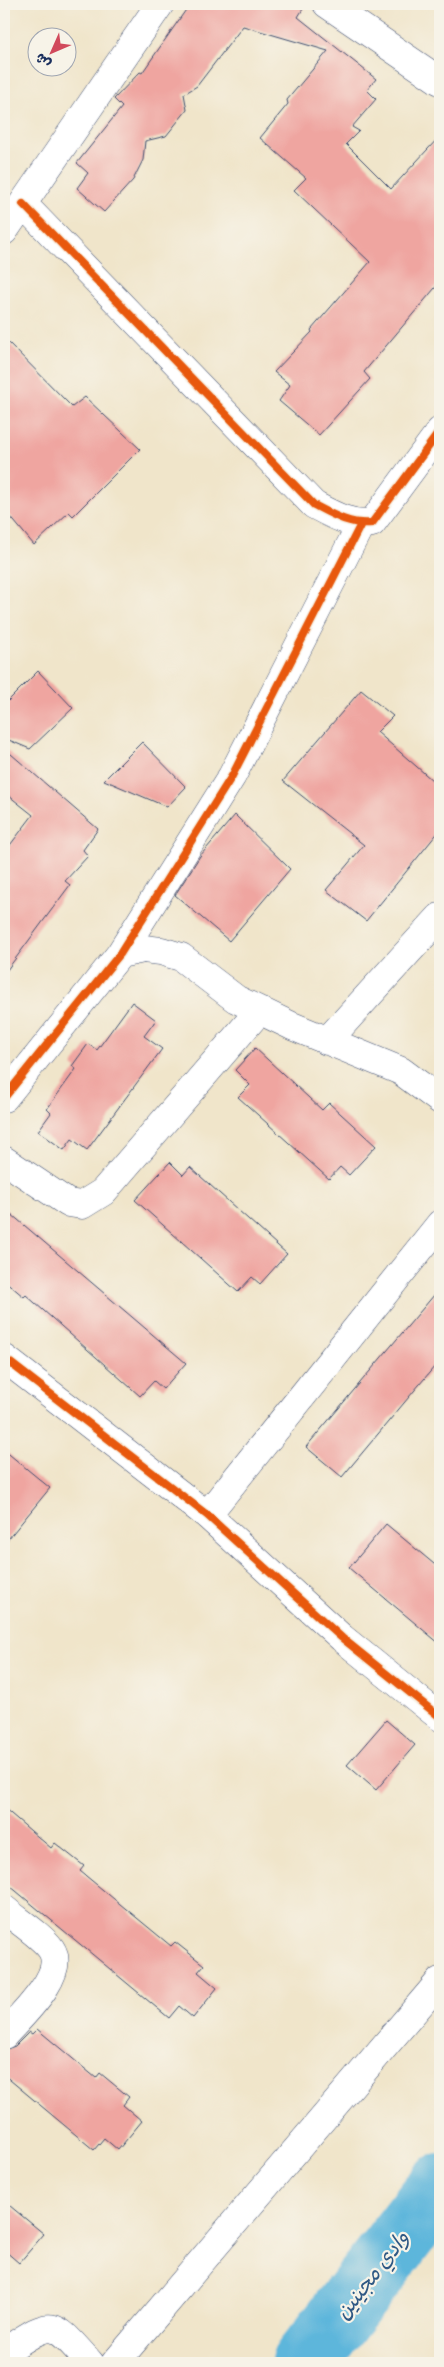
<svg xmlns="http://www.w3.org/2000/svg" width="444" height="2367" viewBox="0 0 444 2367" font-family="Caveat,'Playpen Sans Arabic',sans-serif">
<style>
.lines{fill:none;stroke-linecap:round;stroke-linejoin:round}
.river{stroke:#5db6db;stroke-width:66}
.building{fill:#efa5a0}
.minor-casing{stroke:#3b4a6e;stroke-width:29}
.minor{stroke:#fff;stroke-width:28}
.cycleway-casing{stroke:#f7f3e8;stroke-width:11}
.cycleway{stroke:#e8590c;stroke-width:8}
.labels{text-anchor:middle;stroke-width:4.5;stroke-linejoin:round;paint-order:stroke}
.water-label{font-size:21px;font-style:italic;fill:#2f5884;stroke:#f7f3e8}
</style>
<rect width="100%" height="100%" fill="#f7f3e8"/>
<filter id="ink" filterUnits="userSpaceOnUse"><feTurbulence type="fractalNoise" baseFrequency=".02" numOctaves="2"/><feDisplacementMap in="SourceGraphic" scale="10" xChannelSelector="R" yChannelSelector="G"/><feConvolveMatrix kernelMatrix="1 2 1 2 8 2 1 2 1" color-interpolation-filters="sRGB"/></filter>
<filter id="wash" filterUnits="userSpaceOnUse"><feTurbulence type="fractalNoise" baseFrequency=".0096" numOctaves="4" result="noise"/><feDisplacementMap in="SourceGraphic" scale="20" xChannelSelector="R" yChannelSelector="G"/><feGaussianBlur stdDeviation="1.12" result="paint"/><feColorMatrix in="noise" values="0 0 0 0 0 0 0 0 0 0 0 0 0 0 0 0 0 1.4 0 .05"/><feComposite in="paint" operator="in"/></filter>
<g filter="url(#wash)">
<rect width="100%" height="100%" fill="#f0e5ca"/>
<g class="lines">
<path class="river" d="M304,2363L440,2187"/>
</g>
<g id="blocks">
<path class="building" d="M190,4H306L298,17L376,79L367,90L376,99L352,127L359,131L346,144L391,189L440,136V282L364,372L370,379L319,435L279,401L290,385L274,372L312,332L311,330L370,262L294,190L306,178L260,138L288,104L287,100L328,51L243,26L197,86L184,94L187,110L166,136L145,141L143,160L133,180L104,212L77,188L88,173L77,163L122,107L114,99L140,72L142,73Z
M4,338L72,407L85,397L140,449L73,516L69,512L34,545L4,509Z
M38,671L73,708L30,749L4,738V705Z
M361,690L393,716L377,732L440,787V830L366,921L326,890L364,845L283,781Z
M142,742L186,787L167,807L104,780Z
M4,748L98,829L83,850L88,856L65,881L70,885L4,974V853L33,815L4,792Z
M235,815L290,869L229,941L175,895L200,856Z
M132,1002L156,1020L144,1036L162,1049L87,1150L72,1139L64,1150L38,1131L51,1113L47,1109L76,1069L72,1066L88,1044L97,1050Z
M255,1048L322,1110L329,1103L376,1146L349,1175L340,1167L329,1179L238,1097L250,1085L235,1070Z
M170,1162L183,1175L190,1167L287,1254L260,1284L252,1277L238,1292L135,1200Z
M4,1208L186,1363L163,1389L154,1381L140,1396L26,1295L24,1297L4,1280Z
M440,1288V1360L342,1477L306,1447Z
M4,1450L50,1488L4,1544Z
M386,1524L440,1569V1644L349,1568Z
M386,1720L415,1745L376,1790L347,1765Z
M4,1808L51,1848L55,1843L84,1866L80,1871L171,1946L175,1942L204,1965L198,1972L217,1988L193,2018L179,2006L169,2018L4,1881Z
M37,2029L96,2078L100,2073L129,2097L123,2105L142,2121L118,2150L104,2138L94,2150L4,2075V2050L15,2046L29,2032L32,2034Z
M4,2201L44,2234L19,2263L4,2250Z"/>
</g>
</g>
<g filter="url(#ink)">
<use href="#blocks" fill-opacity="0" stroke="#3b4a6e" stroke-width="1"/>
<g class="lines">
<defs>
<path id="minor" d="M327,4L440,81
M23,204L314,505C333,515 350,525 372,523L440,431
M4,231L160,4
M120,954L143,949L161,951L181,957L236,999L292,1026L401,1071L440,1100
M327,1041L440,917
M4,1098L120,954L232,776L361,524
M4,1160L68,1203L82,1205L103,1192L259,1011
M4,1358L207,1515L342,1638L440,1717
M207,1515L440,1224
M4,1909C17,1920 42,1936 51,1949C68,1974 19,2018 4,2035
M4,2352C54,2319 50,2318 90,2363
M115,2363L440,1981"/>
</defs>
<use href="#minor" class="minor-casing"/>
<use href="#minor" class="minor"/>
<defs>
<path id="cycleway" d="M23,204L314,505C333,515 350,525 372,523L440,431
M4,1098L120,954L232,776L361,524
M4,1358L207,1515L342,1638L440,1717"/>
</defs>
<use href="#cycleway" class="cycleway-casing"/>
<use href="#cycleway" class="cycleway"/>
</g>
</g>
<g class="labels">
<g class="water-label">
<text transform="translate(372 2275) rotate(-52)" y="7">وادي مجينين</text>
</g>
</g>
<rect width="444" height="2367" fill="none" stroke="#f7f3e8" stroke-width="20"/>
<g transform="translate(52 52) rotate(225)"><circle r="24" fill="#f7f3e8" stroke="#9fa5b1"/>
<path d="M0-4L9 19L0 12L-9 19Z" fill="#d1495b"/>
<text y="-8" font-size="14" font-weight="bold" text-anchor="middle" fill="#1b2f5e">ش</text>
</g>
</svg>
